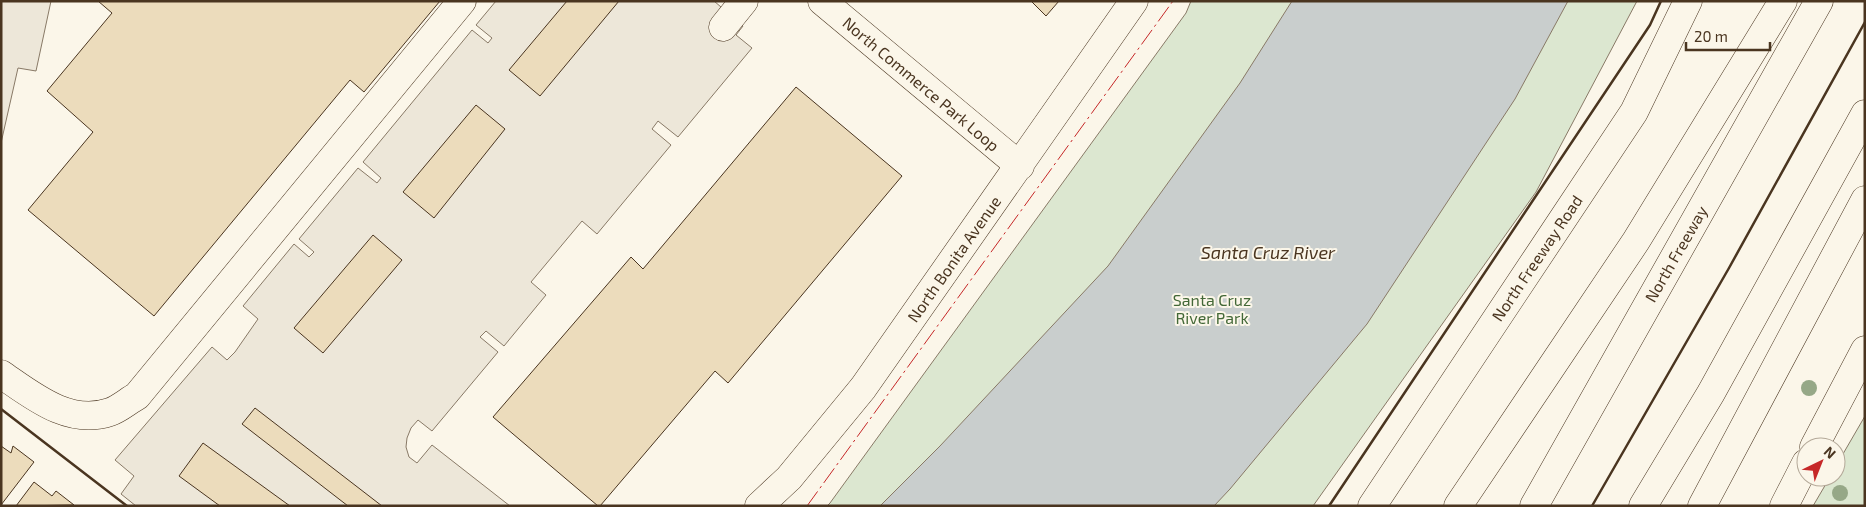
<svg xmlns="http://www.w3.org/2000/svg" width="1866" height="507" viewBox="0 0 1866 507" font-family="'Exo 2',sans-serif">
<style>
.green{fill:#dce7d0;stroke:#887966}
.parking{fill:#ede7d9;stroke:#887966}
.water{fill:#c9cecd;stroke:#887966}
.building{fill:#ecdcbc;stroke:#4a3520}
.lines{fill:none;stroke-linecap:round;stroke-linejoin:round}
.minor-casing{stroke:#4a3520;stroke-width:29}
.major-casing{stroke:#4a3520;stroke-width:29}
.highway-casing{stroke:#4a3520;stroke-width:29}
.minor{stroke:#fbf6e9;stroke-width:28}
.major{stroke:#fbf6e9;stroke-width:28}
.highway{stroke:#fbf6e9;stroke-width:28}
.wall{stroke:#4a3520;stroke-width:2.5}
.power{stroke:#c62828;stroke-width:1;stroke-dasharray:18 4 2.5 4;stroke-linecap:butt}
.tree{fill:#96a887}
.labels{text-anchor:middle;stroke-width:4;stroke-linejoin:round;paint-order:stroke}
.street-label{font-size:16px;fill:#4a3520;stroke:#fbf6e9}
.park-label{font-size:16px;fill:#436837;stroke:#fbf6e9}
.water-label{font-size:18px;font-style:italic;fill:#4a3520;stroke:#fbf6e9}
</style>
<rect width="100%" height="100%" fill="#fbf6e9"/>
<path class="green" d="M1191,1H1637L1536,192L1313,506H827L830,503L1186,13Z
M1865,416V506H1813L1830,477H1836V466Z"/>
<path class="parking" d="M1,1H51L36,71L18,68L1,143Z
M496,1H714L743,26L736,35L752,48L678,137L658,121L652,129L671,145L597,234L582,221L531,282L546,295L504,346L486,331L480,337L498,352L432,431L418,420L411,428L407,438L406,447L409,457L417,463L432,445L510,506H136L121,494L134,476L115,460L212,347L227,360L235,352L258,319L243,306L294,244L309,257L314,252L299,239L358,168L377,183L381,178L363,162L472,30L488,43L492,38L476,25Z"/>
<path class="water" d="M1292,1H1568L1515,99L1367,324L1230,489L1214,506H880L940,446L1108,266L1240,83Z"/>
<path class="building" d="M98,1H440L364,92L350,80L154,316L28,210L93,132L47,91L112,13Z
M567,1H619L540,96L509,70Z
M1031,1H1059L1046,16Z
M796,87L902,176L728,383L715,371L600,506H598L493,417L631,257L643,269Z
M476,105L505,129L434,218L403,192Z
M373,235L402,260L323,353L294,328Z
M255,408L382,506H348L242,424Z
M203,443L290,506H220L179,476Z
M1,446L11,453L13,446L34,462L1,505Z
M34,482L52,496L56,491L74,505L16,506Z"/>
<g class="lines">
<defs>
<path id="minor" d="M822,1L1020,166
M723,27L744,1
M1,374C33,396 69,426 110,412C119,409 128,401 137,396L462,1
M759,506L789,478L863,388L1134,1"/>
<path id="major" d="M1814,447L1865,350
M1372,506L1634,112L1688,1
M1784,506L1806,463"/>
<path id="highway" d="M1458,506L1636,241L1783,1
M1534,506L1819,1
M1643,506L1711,393L1865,114
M1702,506L1865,200"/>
</defs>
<use href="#minor" class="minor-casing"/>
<use href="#major" class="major-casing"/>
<use href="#highway" class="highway-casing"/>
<use href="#minor" class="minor"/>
<use href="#major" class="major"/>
<use href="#highway" class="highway"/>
<path class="wall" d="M1,409L127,506
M1329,506L1650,25L1661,1
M1592,506L1729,268L1865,22"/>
<path class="power" d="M807,506L1173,1"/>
</g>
<g class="tree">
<circle cx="1809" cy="388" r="8"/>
<circle cx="1840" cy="493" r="8"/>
</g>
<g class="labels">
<g class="street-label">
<text transform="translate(921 84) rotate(40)" y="6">North Commerce Park Loop</text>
<text transform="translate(1676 254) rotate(-60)" y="6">North Freeway</text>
<text transform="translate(1537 258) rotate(-56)" y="6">North Freeway Road</text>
<text transform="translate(954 259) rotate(-55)" y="6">North Bonita Avenue</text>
</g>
<g class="park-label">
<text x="1212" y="306">Santa Cruz<tspan x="1212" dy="18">River Park</tspan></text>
</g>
<g class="water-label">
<text x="1268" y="259">Santa Cruz River</text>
</g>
</g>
<rect width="1866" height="507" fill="none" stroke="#4a3520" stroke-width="5"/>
<g transform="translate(1821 462) rotate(43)"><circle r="24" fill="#fbf6e9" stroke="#b4a999"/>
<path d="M0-4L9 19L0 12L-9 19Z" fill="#c62828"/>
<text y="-8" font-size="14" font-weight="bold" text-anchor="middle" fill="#4a3520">N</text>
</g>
<path d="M1686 42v8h84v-8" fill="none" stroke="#4a3520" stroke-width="2.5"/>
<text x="1694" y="42" font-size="15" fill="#4a3520" stroke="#fbf6e9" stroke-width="4" paint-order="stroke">20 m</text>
</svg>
